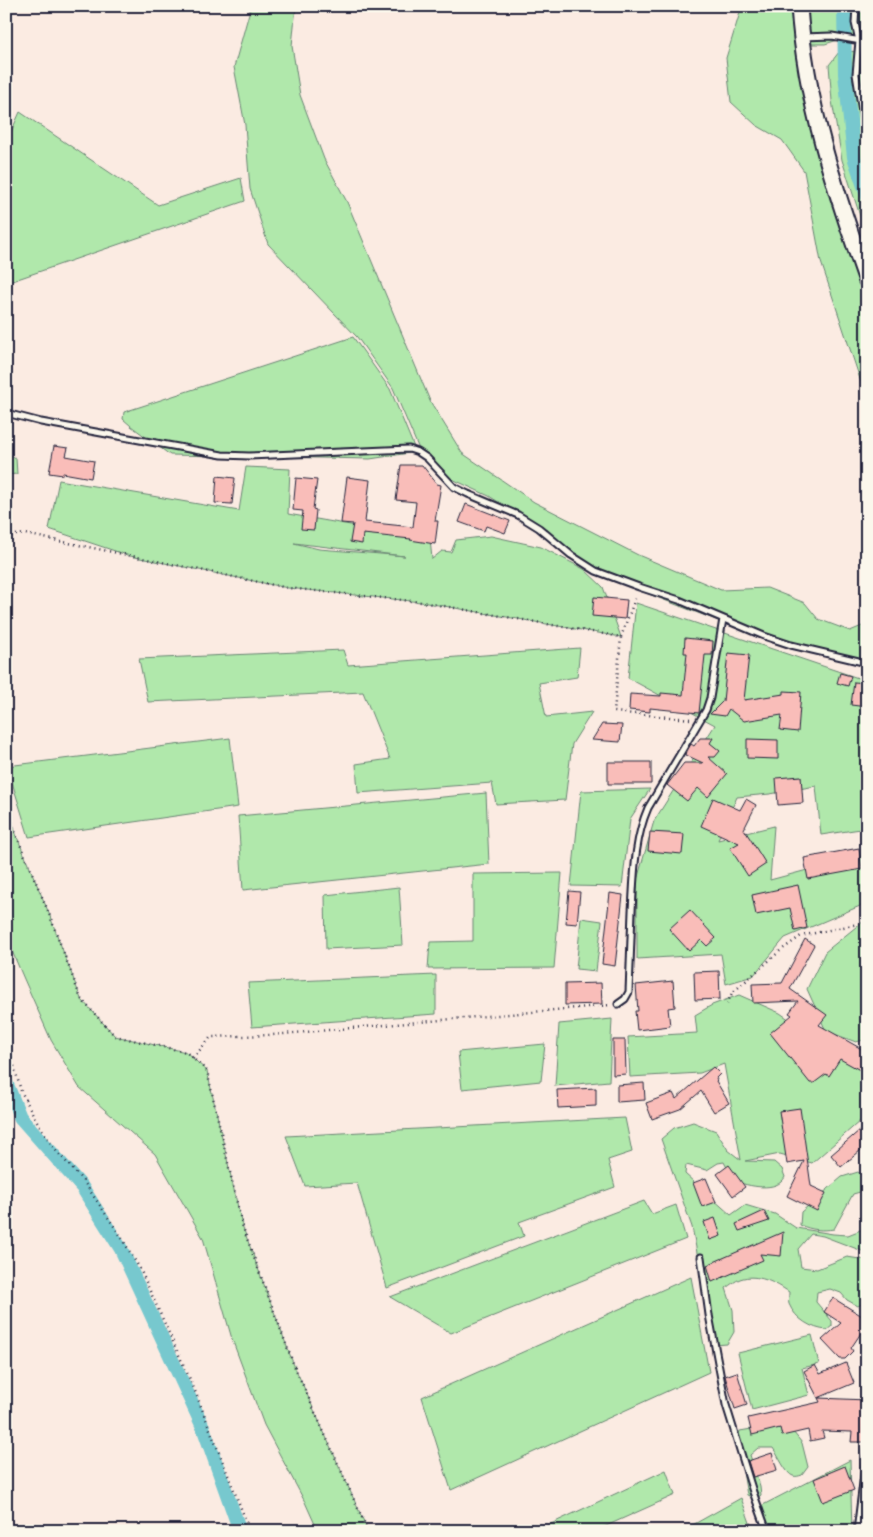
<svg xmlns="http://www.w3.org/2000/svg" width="873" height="1537" viewBox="0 0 873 1537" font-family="Caveat,sans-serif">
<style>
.green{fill:#b0e8ab;stroke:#698573;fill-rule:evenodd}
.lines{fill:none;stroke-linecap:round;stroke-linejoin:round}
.canal{stroke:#77c8ce;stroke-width:14}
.building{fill:#f9bdb9;stroke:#22223b}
.lane-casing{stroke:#22223b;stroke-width:9}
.secondary-casing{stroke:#22223b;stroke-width:19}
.path{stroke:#22223b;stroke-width:2.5;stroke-dasharray:1 4;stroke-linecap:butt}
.lane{stroke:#fbf7ec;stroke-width:5}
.secondary{stroke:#fbf7ec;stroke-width:15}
</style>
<rect width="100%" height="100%" fill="#fbebe2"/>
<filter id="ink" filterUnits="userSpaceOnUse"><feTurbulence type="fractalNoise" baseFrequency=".02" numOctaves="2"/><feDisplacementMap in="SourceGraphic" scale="10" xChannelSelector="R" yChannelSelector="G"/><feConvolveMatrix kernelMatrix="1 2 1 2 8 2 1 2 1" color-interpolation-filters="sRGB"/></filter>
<g filter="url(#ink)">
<path class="green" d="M251,6H296L292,46L300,95L324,159L347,202L430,401L462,453L534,502L638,555L721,590L767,588L805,603L818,619L850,631L867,624V665L742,630L607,578L541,529L489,496L450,478L421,454L393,388L357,337L268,244L250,189L245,125L234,67Z
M742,6H867V32L858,41L841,39L825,44H810L816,103L867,271V400L821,262L804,171L782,140L756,125L731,102L726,58Z
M862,51L867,55V231L863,225L842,160L832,101L829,65L839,52Z
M20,112L158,205L241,178L245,201L6,283V143Z
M353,337L390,389L416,452L370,459L170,455L131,426L123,419L124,412Z
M6,453L16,458L17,474L6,475Z
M246,467L290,469L288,514L430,539L432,559L442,551L451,552L456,540L491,536L541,547L584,569L603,587L621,637L421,602L288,588L130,556L49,529L59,480L239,511ZM294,543L404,556H405L319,549Z
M636,603L867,681V828L821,835L816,786L770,794L737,797L718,840L774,826L770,880L867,854V903L785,938L753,976L726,984L721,954L637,959V880L654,821L715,725L628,678Z
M580,648L577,677L539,683L546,717L592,712L572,744L565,800L496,804L492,783L358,793L356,764L390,759L363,692L148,702L139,659L343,650L348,665Z
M230,738L238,807L29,837L7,766Z
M650,789L630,819L622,887L571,886L581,791Z
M486,793L489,864L243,890L238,816Z
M6,803L17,837L48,911L81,999L115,1036L186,1052L207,1071L242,1225L293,1363L368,1531H318L305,1502L264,1425L232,1339L203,1238L155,1154L79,1087L51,1040L24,979L6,937Z
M562,873L554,968L428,969L430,942L473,941V874Z
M399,887L403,945L326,949L325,895Z
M581,918L602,921L596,971L576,969Z
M867,918V1027L864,1030V1040L856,1042L826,1031L807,989L825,952Z
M436,975V1014L252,1027L248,983Z
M739,995L780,1013L867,1074V1109L860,1121L812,1163L780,1154L745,1161L774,1162L782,1169L785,1177C777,1193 748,1186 734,1181L724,1162L718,1163L707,1170L686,1165L685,1174L731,1215L745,1205L775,1214L796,1228L833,1234L848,1235L863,1229L867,1230V1251L865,1252L823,1236L811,1234L798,1249L801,1267L817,1269L847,1257L866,1260L867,1292L864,1303L858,1306L847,1300L841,1293L830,1289L817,1292L816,1302L832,1321V1326L827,1330C812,1329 795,1319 789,1304C788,1301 789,1296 789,1292C776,1283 757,1273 740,1279C735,1281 730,1285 726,1288L733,1310L734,1332L727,1344L715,1345L692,1227L661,1139L674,1128L693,1122L716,1131L728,1150L741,1160L724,1064L700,1073L630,1077L628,1037L697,1033L695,1015L712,1005Z
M612,1019L609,1081L555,1086L559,1024Z
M545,1044L541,1081L462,1089L458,1052Z
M625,1118L632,1152L608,1160L615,1187L519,1222L524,1236L387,1288L357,1183L305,1186L286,1136Z
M858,1172L867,1178V1190L853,1194L834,1229C822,1231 812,1230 800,1225L801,1212L842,1177Z
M644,1201L652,1214L676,1205L686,1239L451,1333L390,1297Z
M691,1277L709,1372L451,1490L422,1397Z
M812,1335L819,1364L802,1368L809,1395L752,1410L738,1353Z
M763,1427H789L802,1443L808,1467L802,1475C799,1476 796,1477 793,1476C786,1474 778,1455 773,1448H758L750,1455L760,1486L761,1495L756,1499L747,1495L737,1438L740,1431Z
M850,1460L852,1531H766L761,1506Z
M666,1470L675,1495L595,1531H536Z
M741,1498L753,1531H691L689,1527Z"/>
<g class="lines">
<path class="canal" d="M844,6L845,74L854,157L867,195
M6,1082L20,1117L82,1187L121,1249L203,1427L240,1531"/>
</g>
<path class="building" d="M54,446L68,448L66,456L94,461L91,478L63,473V475L49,473Z
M401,465H422L437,484L441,485L435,521H438L435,544L410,540L411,539L363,534L362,544L350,542L353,524L341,523L347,477L370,480L365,522L413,527L416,502L396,500Z
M217,476L235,478L232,504L215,503Z
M296,478L317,480L313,509L316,510L314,530L301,529L303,511L293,510Z
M466,504L510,521L505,533L486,526L484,531L459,522Z
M594,597L627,600L625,619L592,616Z
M685,638L713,641L712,655H705L699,713L650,708V712L629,710L630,694L661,696V693L683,695L687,653H684Z
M728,653L749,655L744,700L784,694V691L801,692L798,732L780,730L782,715L744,721L729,709L725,716L710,714L723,701Z
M840,673L851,676L848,686L837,683Z
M854,682L867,683V707L851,705Z
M602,724L622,725L620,742L592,740Z
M700,738H713L710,743L720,751L715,757H708L727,774L708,797L698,788L687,801L667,785L684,763H703L686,755L687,751L691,744L694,746Z
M747,739L778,740V759L747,758Z
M608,762H651V784H608Z
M801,776L803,803L778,805L776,778Z
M713,798L740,810L746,799L756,805L744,829L766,864L748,876L730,848L739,843L701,826Z
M650,832L684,834L682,854L648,851Z
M859,848L862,869L808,879L804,858Z
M798,885L807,928L795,931L790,908L756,915L752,895Z
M569,891L580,892L577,924L566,923Z
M610,893L623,895L615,966L602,964Z
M690,910L716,938L707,946L701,940L689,951L669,929Z
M805,939L814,945L790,989L827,1015L819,1025L867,1052V1074L840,1059L829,1076L826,1074L814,1083H810L770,1033L792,1015L789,1013L798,1001L753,1003L752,984L782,983Z
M719,971L720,999L695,1000L694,972Z
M673,981L675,1007L668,1008L670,1026L637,1030L635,1011H638L636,985Z
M601,983L602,1004L565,1005V984Z
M613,1040H625L626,1074L613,1075Z
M713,1067L720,1074L716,1078L717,1080L716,1081L729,1103L714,1112L701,1091L680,1109L652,1119L646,1103L673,1093L676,1099Z
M644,1083L645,1100L617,1102V1085Z
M596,1088V1106L558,1108L557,1090Z
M800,1108L811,1186L826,1193L817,1211L787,1196L804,1161L787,1164L779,1111Z
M867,1124V1145L841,1167L831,1155Z
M729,1165L745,1187L733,1196L717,1174Z
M706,1178L716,1202L702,1207L693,1183Z
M764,1211L769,1221L739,1231L736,1224Z
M715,1218L721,1236L710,1240L704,1222Z
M783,1232L781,1256L760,1254L763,1260L712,1282L707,1265Z
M833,1298L867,1319V1324L851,1348L853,1351L845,1359H840L822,1340L841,1323L824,1312Z
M846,1363L854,1383L818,1398L804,1371L815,1365L820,1374Z
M737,1372L747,1405L735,1409L725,1376Z
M818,1398L867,1400L865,1442H851L852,1432L822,1431L824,1438L810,1441L808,1430L782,1436L780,1428L752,1435L748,1418L820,1402Z
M772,1453L777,1470L753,1477L748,1461Z
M845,1466L854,1490L823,1502L814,1479Z"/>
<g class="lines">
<defs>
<path id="lane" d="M856,6L855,23L859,41L856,74L867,143
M803,37L832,36L867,42
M6,413L41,422L222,455L249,456L409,449L418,452L427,458L454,487L468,494L518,515L539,528L571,555L596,571L639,587L679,600L764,636L791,645L867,663
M618,1004L625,999L629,992C630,965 631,938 632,911C634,877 634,840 648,808L706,710L710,698L723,619
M701,1257L709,1315L726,1405L753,1492L767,1531
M857,1531L867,1450"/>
<path id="secondary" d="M799,6C805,101 836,193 867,281"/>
</defs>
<use href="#lane" class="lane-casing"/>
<use href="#secondary" class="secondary-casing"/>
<path class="path" d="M6,536L25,534L288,588L421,602L621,637L614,712L691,719
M621,637L636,596
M6,803L17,837L48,911L81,999L115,1036L186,1052L207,1071L242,1225L293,1363L368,1531
M727,1004L732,993L780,951L801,936L867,922
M6,1037L21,1091L35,1118L53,1147L84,1182L120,1235L140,1269L193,1386L246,1521L252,1531
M193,1058L211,1037L272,1035L611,1005"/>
<use href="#lane" class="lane"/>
<use href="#secondary" class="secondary"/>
</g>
</g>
<rect width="873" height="1537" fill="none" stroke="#fbf7ec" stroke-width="25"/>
<rect x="12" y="12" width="848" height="1512" fill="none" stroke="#22223b" stroke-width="2" filter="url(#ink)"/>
</svg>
